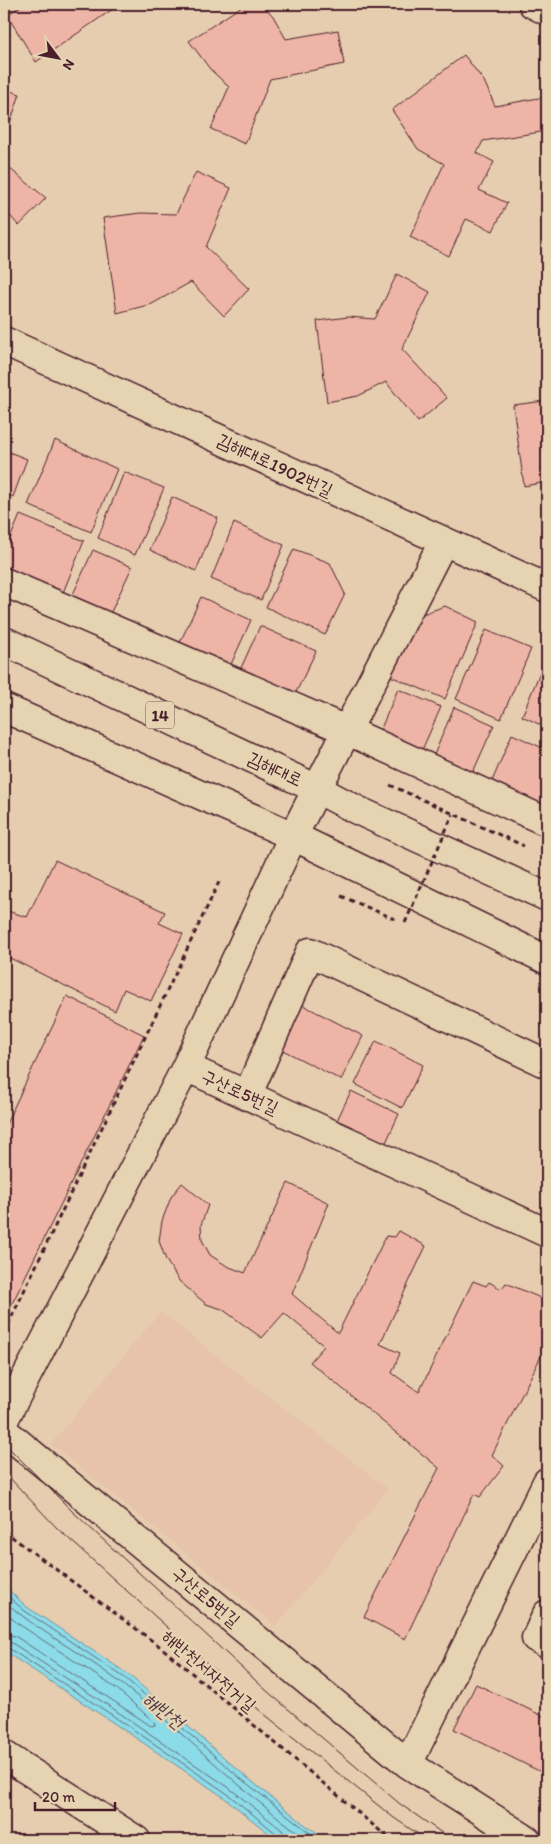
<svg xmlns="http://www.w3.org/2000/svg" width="551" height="1844" viewBox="0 0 551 1844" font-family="Itim,'Poor Story',sans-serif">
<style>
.built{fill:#e6c3aa}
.water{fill:#8cdbe8;stroke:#72909c}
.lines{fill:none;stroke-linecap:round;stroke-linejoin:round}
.shore{stroke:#646a77;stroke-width:1}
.building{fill:#eeb5a7;stroke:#4a1f2b}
.minor-casing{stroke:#4a1f2b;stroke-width:31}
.major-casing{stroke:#4a1f2b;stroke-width:31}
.path{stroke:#4a1f2b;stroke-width:3;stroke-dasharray:5 4;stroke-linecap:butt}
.minor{stroke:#e5d3b1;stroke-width:28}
.major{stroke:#e5d3b1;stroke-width:28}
.tram{stroke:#4a1f2b;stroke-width:1}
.path-bridge{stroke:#4a1f2b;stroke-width:3;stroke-dasharray:5 4;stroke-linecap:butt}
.labels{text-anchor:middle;stroke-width:5;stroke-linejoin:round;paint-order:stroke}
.shield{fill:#e5d3b1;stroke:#785553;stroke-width:1}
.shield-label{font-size:16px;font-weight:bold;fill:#4a1f2b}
.street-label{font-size:18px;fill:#4a1f2b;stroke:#e5d3b1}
.water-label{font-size:19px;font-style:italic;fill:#543b47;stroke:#e5d3b1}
</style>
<rect width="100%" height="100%" fill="#e7cdaf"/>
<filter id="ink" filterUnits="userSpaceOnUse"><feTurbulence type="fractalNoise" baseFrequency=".02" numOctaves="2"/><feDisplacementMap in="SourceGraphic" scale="10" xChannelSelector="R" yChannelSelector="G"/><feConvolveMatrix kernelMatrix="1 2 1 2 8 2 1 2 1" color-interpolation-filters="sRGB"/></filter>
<g filter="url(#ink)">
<path class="built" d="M160,1312L388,1489L276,1626L51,1444Z"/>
<path class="water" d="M4,1586L27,1607L128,1674L243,1774L304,1824L328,1840H277L222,1796L106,1718L4,1651Z"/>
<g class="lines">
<path class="shore" d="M4,1593L25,1611L125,1678L240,1778L319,1840
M4,1601C40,1633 84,1654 122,1684C186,1734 242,1793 308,1840
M4,1611L17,1623L117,1689L154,1722L155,1725L151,1726L15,1636L4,1634
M4,1641L12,1643L112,1708L228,1787L282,1830L285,1835L286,1840
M4,1647L8,1648L109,1713L225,1792L277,1834L279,1840"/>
</g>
<path class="building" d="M24,4H120L36,62L7,15Z
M245,4H262L273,16L286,39L338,30L344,64L270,79L245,144L211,129L229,87L210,69L189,41Z
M464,55L484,81L495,106L544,97L547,131L483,141L477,153L494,162L479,190L507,203L493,231L466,219L449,256L410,237L444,164L418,149L392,110Z
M4,89L20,94L9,126L4,135Z
M4,164L46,198L19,226L4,209Z
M196,172L231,188L206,247L249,289L224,316L191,282L152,304L117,313L103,218L140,213L176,214Z
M397,274L430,292L402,349L447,398L418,422L386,382L358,396L327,402L317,321L348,317L375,319Z
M545,401H547V482L524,486L513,405Z
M55,440L117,469L91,532L28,505Z
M4,450L27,459L13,497L4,493Z
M124,472L164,488L135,555L98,538Z
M172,497L218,518L196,571L150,550Z
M20,515L84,541L60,600L4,575V553Z
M234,523L284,545L261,600L211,579Z
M294,549L330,563L345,594L325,635L266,607Z
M93,550L132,567L103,629L65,612Z
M201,597L251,620L228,671L177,649Z
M445,606L478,622L445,699L383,673L406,620Z
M260,626L316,651L290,705L235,681Z
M486,630L531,649L501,719L456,699Z
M547,655V728L522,716Z
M398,689L441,707L411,775L369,756Z
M454,707L494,725L462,797L424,779Z
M512,734L547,750V797L540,815L487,793Z
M55,860L165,912L159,923L183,934L151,1001L124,989L115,1011L6,956L4,960V910L27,917Z
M67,996L144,1035L4,1320V1128Z
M293,1000L363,1036L341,1080L271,1044Z
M376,1041L423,1065L402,1108L355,1084Z
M351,1091L399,1114L378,1160L329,1137Z
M182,1183L208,1205L201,1225L202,1240L210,1255L227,1266L245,1273L288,1183L329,1203L292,1294L338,1333L386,1236L395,1237L399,1231L426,1246L380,1344L400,1353L392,1373L419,1392L473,1281L486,1286L489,1282L501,1289L506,1283L545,1300L547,1344L492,1455L504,1466L480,1497L474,1494L405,1639L364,1617L439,1468L310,1362L324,1346L284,1313L262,1338L222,1309L206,1304L179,1281L166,1260L159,1241L162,1221L171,1197Z
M476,1684L547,1718V1775L454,1729Z"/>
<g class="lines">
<defs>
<path id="minor" d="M533,4L547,11
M4,341L547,588
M4,582L346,730L547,822
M186,1067L547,1233
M247,1096L310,952L547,1064
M4,1420L186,1067L293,836L443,542
M4,1431L408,1764L527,1840
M547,1614L536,1638L547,1644
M4,1755L136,1840
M408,1764L547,1482"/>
<path id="major" d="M4,641L317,789L357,810L547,897
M4,708L293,836L547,960"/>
</defs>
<use href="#minor" class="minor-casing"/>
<use href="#major" class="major-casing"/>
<path class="path" d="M390,785L524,846
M341,896L397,920
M4,1333L220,880
M4,1531L162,1648L391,1840"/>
<use href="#minor" class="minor"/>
<use href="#major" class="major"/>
<path class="tram" d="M4,1443L72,1511L267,1691L400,1804L452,1840
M4,1472L57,1528L258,1709L394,1818L427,1840"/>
<path class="path-bridge" d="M405,923L453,814"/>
</g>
</g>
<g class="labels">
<rect class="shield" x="146" y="701.5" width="28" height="27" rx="4"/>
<g class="shield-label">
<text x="160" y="721">14</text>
</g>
<g class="street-label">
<text transform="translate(275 465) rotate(25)" y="6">김해대로1902번길</text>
<text transform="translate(275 769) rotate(25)" y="6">김해대로</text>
<text transform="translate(240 1092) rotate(25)" y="6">구산로5번길</text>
<text transform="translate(206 1597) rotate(40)" y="6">구산로5번길</text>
<text transform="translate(209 1671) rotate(40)" y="6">해반천서자전거길</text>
</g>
<g class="water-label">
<text transform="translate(164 1710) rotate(38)" y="7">해반천</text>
</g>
</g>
<rect width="551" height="1844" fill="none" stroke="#e5d3b1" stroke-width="20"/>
<rect x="10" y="10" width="531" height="1824" fill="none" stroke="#4a1f2b" stroke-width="2" filter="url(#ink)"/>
<g transform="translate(58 58) rotate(122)" stroke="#e5d3b1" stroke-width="4" paint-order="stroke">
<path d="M0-4L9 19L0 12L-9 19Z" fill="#4a1f2b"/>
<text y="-8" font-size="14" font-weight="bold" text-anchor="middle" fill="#4a1f2b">N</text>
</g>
<path d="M35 1802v8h80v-8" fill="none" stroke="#4a1f2b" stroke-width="2.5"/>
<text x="42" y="1802" font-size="15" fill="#4a1f2b" stroke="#e5d3b1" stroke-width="4" paint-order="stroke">20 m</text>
</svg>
